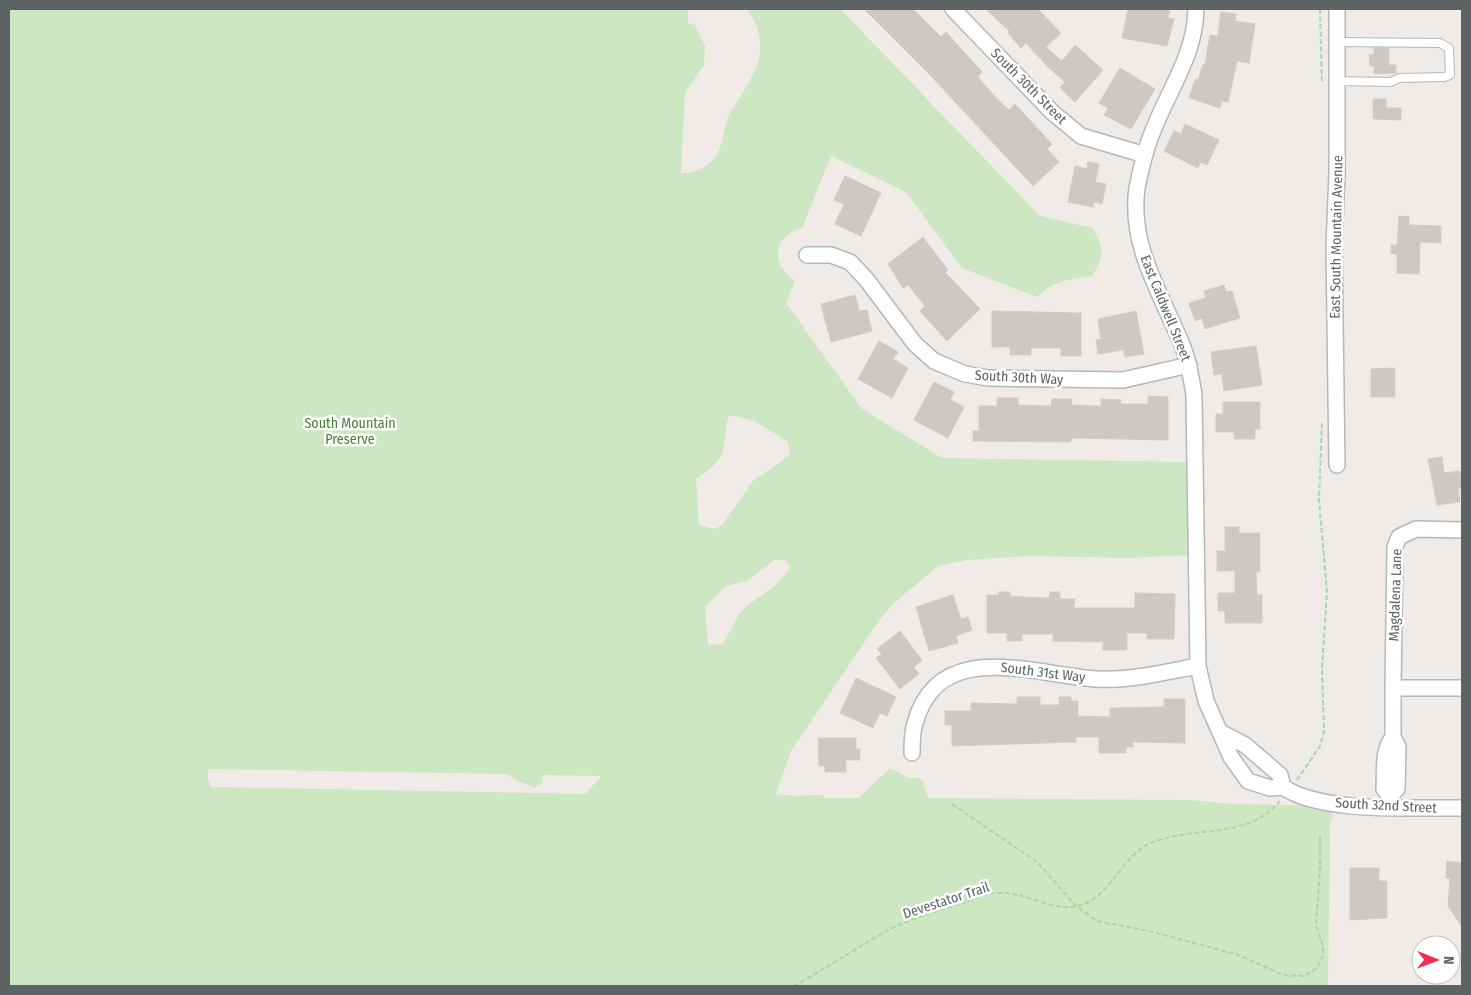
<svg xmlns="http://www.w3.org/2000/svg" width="1471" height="995" viewBox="0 0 1471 995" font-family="'Fira Sans Condensed',sans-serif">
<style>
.green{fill:#cce7c2;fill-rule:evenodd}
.building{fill:#cdc8c5;stroke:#d5cbc4}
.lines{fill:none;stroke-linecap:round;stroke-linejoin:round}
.lane-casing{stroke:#b3b8ba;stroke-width:10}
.street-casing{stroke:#b3b8ba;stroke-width:18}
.path{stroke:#a6d9a5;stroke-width:2;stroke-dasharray:5 2.5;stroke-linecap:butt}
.lane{stroke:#fff;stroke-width:8}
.street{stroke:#fff;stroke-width:15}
.labels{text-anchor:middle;stroke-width:5;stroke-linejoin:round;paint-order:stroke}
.street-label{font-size:14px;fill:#5d6466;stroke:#fff}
.park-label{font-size:14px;fill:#438033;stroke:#fff}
</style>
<rect width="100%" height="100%" fill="#f0ebe6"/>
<path class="green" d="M9,9H688V23L695,25L705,46L704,65L685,93L681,173C692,174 704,169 712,161C724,149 722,133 728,118C737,99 759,73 760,52C761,32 757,25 747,9H840L1040,216L1092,228C1105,249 1105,255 1092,276C1069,280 1054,280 1037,297L962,268L906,192L831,156L802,228C772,236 771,265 795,281L786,303L862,409L942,458L1188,462V555L1129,558L1029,556L967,560L938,566L894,603L878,622L791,751L776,794C793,797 807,795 824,795L823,798H859L890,768L909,778H918L923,782L928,798L1191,800L1232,804L1330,806V813L1333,814L1330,823L1328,986H9ZM729,416C752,416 769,430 788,442L790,455L753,481L722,525L715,529L699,525L696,479C705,474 720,462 723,451C726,439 724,428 729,416ZM774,560H785L790,566C782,585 760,595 745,608C735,617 731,633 722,644L708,645L705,606L725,587L748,580ZM209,769L507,774L514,779L535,788L542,783L543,775L601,776L586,794L211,787L207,776Z"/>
<path class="building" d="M864,9H913L941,37L946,32L982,72L978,77L996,98L1009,110L1015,104L1052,144L1047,149L1059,162L1033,186L931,76Z
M986,9H1038L1061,33L1046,47L1062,61L1075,45L1103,70L1075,102L1060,88L1065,82L1048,67L1026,43L1021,48L1008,33L1010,32Z
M1128,9H1170L1168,18L1174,19L1167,46L1122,38Z
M1221,12L1236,14L1235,21L1255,24L1249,63L1237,61L1228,102L1222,101L1220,108L1189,98L1195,79L1198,80L1203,64L1205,65L1210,35L1218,36Z
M1374,48H1389V65H1396V73L1374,74V66H1370L1369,55H1374Z
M1120,68L1155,89L1131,129L1104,115L1108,108L1099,103Z
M1373,99H1386V108H1401V120L1373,119Z
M1185,124L1219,140L1207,165L1201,162L1198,168L1164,151L1174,131L1181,134Z
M1088,162L1099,164L1095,182L1106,184L1102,204L1094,202L1093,207L1068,202L1075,166L1087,169Z
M845,176L881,193L861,236L835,224L844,204L834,200Z
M1399,216L1409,217V225L1441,226V243L1420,242L1419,274L1397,273V254H1391V245H1397Z
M923,237L948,270L945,272L980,309L947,341L920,311L925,306L908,285L903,288L888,264Z
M1224,285L1226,292L1232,291L1240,318L1205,329L1202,318L1195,321L1189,303L1206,298L1204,291Z
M855,295L859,311L867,310L872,331L831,342L821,304Z
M992,311L1081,313V356H1061V348H1031V355H1010V347H992Z
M1136,311L1144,354L1125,357L1123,350L1098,354L1096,340L1101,339L1098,319Z
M879,341L898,352L893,359L908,368L892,398L858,379Z
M1256,346L1262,385L1224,391L1222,374L1214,375L1211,352Z
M1395,368V397H1371V369Z
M934,382L954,392L950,400L964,407L948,438L914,420Z
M1148,396L1168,397V440L1071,438V442L973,441V431H979V406H997V398H1018V405L1051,406L1052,399H1072L1071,405L1101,406V399L1121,400L1120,404H1148Z
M1223,402H1260V429H1255V439H1234V432H1216V414H1223Z
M1442,457L1444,473L1460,471L1462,488H1458L1460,502L1437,505L1428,459Z
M1225,527H1239V533H1260V572H1256L1257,595H1262V623H1225V611H1218V593H1235V571H1217V551H1225Z
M999,592H1010V596L1022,597L1049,598L1050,592H1060V599H1075L1074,608H1135V593L1175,594L1174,639H1147V633H1127V650H1103V642L1053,641V634H1022V641H1007V633H987V595H999Z
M953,595L961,619L968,617L972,630L956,636L958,643L929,651L916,607Z
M900,631L922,660L914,667L919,674L900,689L876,658L882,654L877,649Z
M856,678L896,697L887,716L880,713L873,728L840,713Z
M1017,697H1040V705H1059V697H1071V701H1078V716L1110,717V708L1164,707V699H1185V743L1133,742V747H1126V753H1099V737H1076V742L952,746V725H945V711H971V703L1017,704Z
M818,738H856V749H860V760H846V772H825V766H819Z
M1447,861L1462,863V927L1448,906L1450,878H1446Z
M1350,868H1379V881H1387V918L1350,920Z"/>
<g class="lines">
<defs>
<path id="lane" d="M1337,81L1391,82L1399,78L1444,77L1450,75L1449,48L1440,43L1337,42"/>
<path id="street" d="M953,9L1052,112L1081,136L1145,155
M1196,9C1195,54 1171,86 1155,126C1146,145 1141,168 1137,188C1129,244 1160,292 1180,340C1188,358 1191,376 1194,395L1198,666L1206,701L1231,757L1248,781L1270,788L1283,787
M807,255H831L850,262L866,279L915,344L934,361L965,374L988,378L1123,380L1189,365
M1337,465L1334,246L1337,173V9
M1393,688H1462
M1222,733L1245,745L1280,775L1283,787
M912,753C912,743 912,732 915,723C939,637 1034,675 1096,679C1130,681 1165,672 1198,666
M1283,787C1323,814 1414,807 1462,808
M1390,796L1397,789L1398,747L1393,737V688L1395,547L1399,537L1416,529L1462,530
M1389,803L1390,796L1384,789C1385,773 1382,750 1393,737"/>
</defs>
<use href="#lane" class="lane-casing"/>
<use href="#street" class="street-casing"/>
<path class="path" d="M1320,9L1322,84
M1297,780L1320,746L1324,731L1322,668L1327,592L1319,500L1322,423
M952,804L1037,862L1076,906L1097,921L1153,932L1239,955L1283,975L1304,976L1317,968L1323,956V946L1316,925L1320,869V835
M794,986C825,969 855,949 885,932C909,919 937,911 963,903C973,899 985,894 996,893C1024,890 1054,914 1081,905C1111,896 1122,855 1151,843C1194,825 1248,840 1280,801"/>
<use href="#lane" class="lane"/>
<use href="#street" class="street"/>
</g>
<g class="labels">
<g class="street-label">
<text transform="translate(1029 86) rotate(45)" y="5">South 30th Street</text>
<text transform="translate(1336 237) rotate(-89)" y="5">East South Mountain Avenue</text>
<text transform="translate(1166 308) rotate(68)" y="5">East Caldwell Street</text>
<text transform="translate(1019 377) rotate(3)" y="5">South 30th Way</text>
<text transform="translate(1395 595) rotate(-88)" y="5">Magdalena Lane</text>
<text transform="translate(1043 672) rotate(7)" y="5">South 31st Way</text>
<text transform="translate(1386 805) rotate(3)" y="5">South 32nd Street</text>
<text transform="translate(946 900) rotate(-18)" y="5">Devestator Trail</text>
</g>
<g class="park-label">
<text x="350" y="428">South Mountain<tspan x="350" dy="16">Preserve</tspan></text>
</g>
</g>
<rect width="1471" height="995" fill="none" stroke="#5d6466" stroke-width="20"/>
<g transform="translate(1436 960) rotate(91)"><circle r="24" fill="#ffffff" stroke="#bec1c2"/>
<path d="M0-4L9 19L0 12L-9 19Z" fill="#eb3154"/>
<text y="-8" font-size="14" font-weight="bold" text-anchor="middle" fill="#5d6466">N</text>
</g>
</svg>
